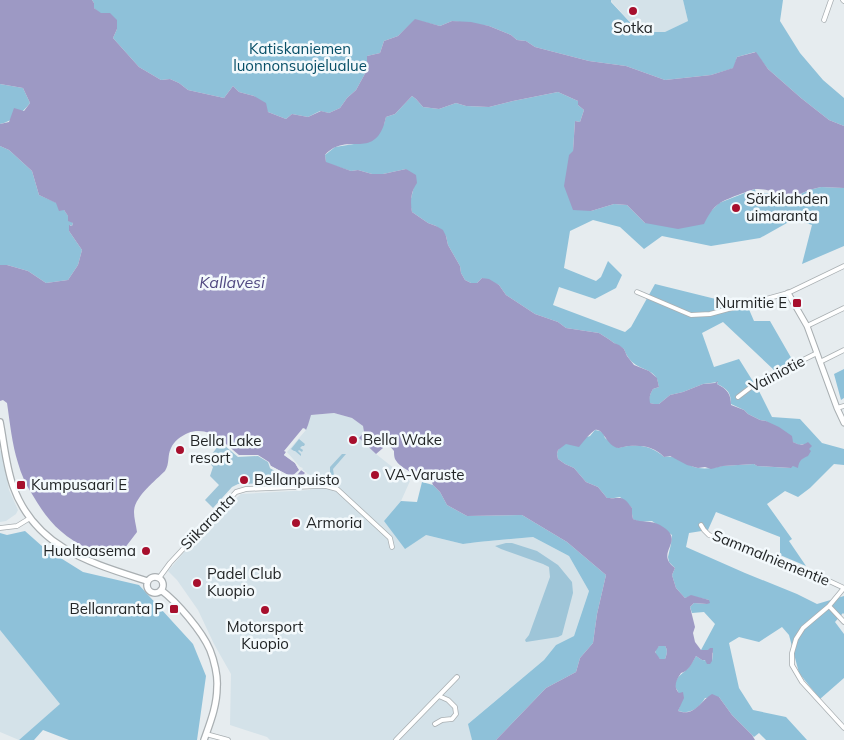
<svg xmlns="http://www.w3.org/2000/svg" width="844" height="740" viewBox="0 0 844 740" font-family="Mulish,sans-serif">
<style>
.built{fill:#d4e2e9}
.green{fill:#9ec5d8}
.forest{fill:#8ec1d9}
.water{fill:#9d99c4;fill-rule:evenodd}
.pier{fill:#e6ecef}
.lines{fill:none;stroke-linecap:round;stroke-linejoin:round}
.minor-casing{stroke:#a9afb2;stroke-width:5.5}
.tertiary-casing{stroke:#a9afb2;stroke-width:7}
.secondary-casing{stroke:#a9afb2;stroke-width:8}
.minor{stroke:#fff;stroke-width:4}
.tertiary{stroke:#fff;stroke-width:5}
.secondary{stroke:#fff;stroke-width:5.5}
.poi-dot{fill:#a70f2d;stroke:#f3f9fc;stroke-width:2}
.labels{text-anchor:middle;stroke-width:5;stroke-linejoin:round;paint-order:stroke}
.poi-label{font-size:15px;fill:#222526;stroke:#f3f9fc;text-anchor:start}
.park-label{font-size:15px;fill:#064e66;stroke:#f3f9fc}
.street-label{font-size:15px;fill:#222526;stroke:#f3f9fc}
.water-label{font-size:16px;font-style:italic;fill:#514982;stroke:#f3f9fc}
</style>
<rect width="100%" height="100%" fill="#e6ecef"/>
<path class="built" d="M611,0H683L688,21L666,32H639L611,1Z
M334,413L352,418L363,426L364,432L360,439L376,454L410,481L401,501L384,521L426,535L463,544L478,542L533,537L569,556L589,591L574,636L556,645L544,660L469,723L472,740H270L267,737L230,725L231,674L214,644L198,610L177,580L168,571L186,550L215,519L241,494L310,490L309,479L307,473L284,455L311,415Z
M0,451H2L9,490L18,510L16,514L6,521L0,522Z
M0,630L61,704L19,740L0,732Z"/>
<path class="green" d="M299,439L305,444L304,446H302L300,448L303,450L302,452L299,450L298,451L301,454V456L295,451H294L291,449Z
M219,445H224L238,457L258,456L268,462L270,468L275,471V483L238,484L232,487L213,508L205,500L219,485L210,476L213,467L207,460Z
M342,454H346L333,469L335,482H331L332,480H330V467Z
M506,543H512L537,551L558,565L572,582L573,593L562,635L558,637L526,642L525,640L529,635L550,577L549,567L543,564L501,549L495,546Z"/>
<path class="forest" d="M92,0H611V2L639,32H665L688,21L683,0H783L780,21L800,53L823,80L844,98V126L829,120L801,98L768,69L755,52L737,57L734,68L711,75L665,80L626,66L589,61L535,47L526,41L517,40L511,35L489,26L452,21L440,26L415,20L398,36L384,41L380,53L367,56V70L356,90L347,98L340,108L329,113L320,111L308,117L292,114L286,119L268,112L254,96L239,92L233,86L224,98L188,90L179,83L170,79L161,80L139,67L113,38L117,29L94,8V3Z
M0,84L23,88L30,103C22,113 13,121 0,124Z
M558,92L578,101V105L584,110L580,122L575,121L573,151L591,211L614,204L627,205L645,223L710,212L719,203L755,189L756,194L766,193L779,196L780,193L790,199L809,190L821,187L844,188V246L802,264L812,225L794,219L760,238L711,246L662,236L644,249L620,227L593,220L570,231L564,268L596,281L601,277L608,261L622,275L616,288L595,299L559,287L553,305L625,332L631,327L655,284L748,307L754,321H770L793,361L774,370L723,322L702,333L714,367L739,359L759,391L772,417L800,419L822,443L844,449V465L834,464L810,488L798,497L785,491L767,504L792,539L789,541L806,566L780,555V537L716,512L708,530L689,533L686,547L745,573L797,594L817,604L844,596V614L843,613L835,622L844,634V678L820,699L799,673L789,635L782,627L759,642L739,637L729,643L739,688L753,710L786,717L807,740H766L759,733L754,737L732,715L719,697L705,698C699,708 690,715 678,711C681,704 682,699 678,692C677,689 675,688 675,685C676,675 685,673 690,666C692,663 694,659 696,656L702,660L712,661L713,653L708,650H701L715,624L704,612L692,613L690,607L694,603L707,604L709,600L691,596L685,598L676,588L672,575L675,568L669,562L668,557L671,544L672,535L652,521L639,522L633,519L632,514V508L620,497L614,498H607L598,487L586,482L574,468L565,464L558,459L557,454L558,450L562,445L590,436L595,430L600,431L603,433L605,438L618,448C634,443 652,445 664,457C677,454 686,466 698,468C706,469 714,468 722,466C732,465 744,465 754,464L757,466L790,468L803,458L804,444L799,445L793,442L766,421L760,420L748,414L744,410L731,404C731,393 728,389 717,384L718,382L703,384L683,392L670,395L659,404H654L649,403C649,397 650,394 653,389L659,387C658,384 658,381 657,379C650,365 632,372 624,349L614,343L610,340L599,333L566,328L558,322L535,314L506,295L499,285L482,278L477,283H471L465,280L461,273L460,266L448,245L446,236L436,226L428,223L412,212L410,203L414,186L406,169L383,174H372L358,170L351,171L326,163L325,155L335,147L354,144L384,124L386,117L395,114L412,96L416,99L423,107L439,109L456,103L466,106L489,107L513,101Z
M0,146L9,150L32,171L39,195L57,203L64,210L73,223L72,226L70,225L69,231L82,250L78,265L68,280L46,283L28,271L7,265H0Z
M844,369V398L841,400L834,374Z
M422,482L433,485L440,492L447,505L467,516L522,515L567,542L606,575L597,614L593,643L580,658L576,672L546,688L496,740H472L468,724L544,660L556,645L574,636L589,591L569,556L533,537L478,542L463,544L426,535L405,549L384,521L401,501L417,502Z
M25,531L43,547L83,572L139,585L193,644L206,676L197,740H69L43,730L34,740H19L60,704L0,630V533L7,535Z
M659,646H665C668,650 667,654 665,659H660C655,655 653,651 659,646Z"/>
<path class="water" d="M0,0H92L94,3V8L101,13H110L117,20V29L113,38L139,67L161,80L170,79L179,83L188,90L224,98L233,86L239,92L254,96L266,103L268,112L286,119L292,114L308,117L321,111L329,113L340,108L347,98L356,90L367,70V56L380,53L384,41L398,36L415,19L440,26L452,21L471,22L489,26L511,35L517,40L526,41L535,47L589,61L626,66L665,80L711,75L733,68L737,57L756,52L768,69L801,98L829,120L844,126V188L821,187L809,190L789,199C783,194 764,188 756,189C752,189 724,200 720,203C712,208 708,216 704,224L678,229L645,223L627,205L614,204L591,211L573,210L564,186L569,155L573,151L575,121L580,122L584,110L578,105V101L558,92L513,101L489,107L466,106L456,103L439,109L423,107L416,99L412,96L395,114L386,117C376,163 347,130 325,155L326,162L351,171L358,170L372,174H383L406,169L416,175L417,183C411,191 410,202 412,212L428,223L436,226L443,230L446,236L448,245L460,266L461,273L465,280L471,283H477L482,278L489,279L499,285L506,295L535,314L558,322L566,328L599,333L610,340L614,343L619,345L624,349L627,356L634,365L649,371L657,378L659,387L653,389C650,394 649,397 650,403L654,404H659L670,395L683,392L703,384L715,383L718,381L717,384C727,389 731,394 731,405L744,410L748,414L760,420L766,421L779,427L792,436L793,442C799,445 802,446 808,442L812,446L809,449L811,451L808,456C801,459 799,461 798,468L793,466L791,468L757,466L754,464L723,466L711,469L705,467L698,468L687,465L670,456L664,457C655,447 643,445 629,446C626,446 620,448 618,448C606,446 604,428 595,430C591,432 582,443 579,447L566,444L558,450L557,454L558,459L565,464L574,468L586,482L598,487L607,498C622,499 622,494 632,508V514L633,519C642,523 651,520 660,525C685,539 661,549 669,562C671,565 673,566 675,568L672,575L676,588L685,598L691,595L709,600L710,603L707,604L694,603L690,607L695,627L693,633L695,642L701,650H708L710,648H713L712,661L710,664H707L705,660H702L696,656C692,663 689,671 681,673C676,680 673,687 679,693L683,692L684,698L678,711C695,717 700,701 712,694L719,697L732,715L752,735L755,740H496L546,688L576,672L580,658L593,643L597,614L606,575L567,542L522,515L467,516L447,505L440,492L433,485L431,480C421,477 400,469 395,459C394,456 394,454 394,451L388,444L381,440L379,441L383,448L376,454L359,438L364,432L363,426L352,418L334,413L311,415L308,425L306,430L304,428L284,455L295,463L298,468L305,473L300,478H294L271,466L269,462L258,455H239C224,443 209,425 188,433C181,436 174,441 171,448C167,456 170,463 165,471C155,481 134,497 134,512C134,518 136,525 137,532L121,553C112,559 98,553 89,549C61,536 47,520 32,494C26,485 21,474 18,463C12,444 10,423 7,403L3,400L0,401V265H7L28,271L46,283L68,280L78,265L82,250L69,231V225L72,226L73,223L68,221V216L64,210L59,211L56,203L39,195L32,171L9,150L0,146V124L9,122L14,108L24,111L30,103L23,88L0,84ZM659,646H665C668,650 667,654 665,659H660L655,652Z"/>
<path class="pier" d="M303,428L306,430L287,452L300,467L303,468L293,480L270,468L271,466L291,477L299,470L295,463L284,455L286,452L284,451Z"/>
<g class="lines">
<defs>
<path id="minor" d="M843,0L844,1
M824,20L831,0
M637,292L691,315L710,314L788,293L844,266
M807,326L844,308
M820,362L844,350
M738,397L755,384L817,353
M837,408L844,406
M701,525L704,530L709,535L812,573L844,588L829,606L803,628L796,639L792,653V665L802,682L844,728
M0,528L17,526L30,518
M159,578L170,563L236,492L246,489L318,486H326L337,489L390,538L392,547
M829,606L844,622
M435,724L442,720L452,719L456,714L455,707L448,700L439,696
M206,734L228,740
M396,740L457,677"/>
<path id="tertiary" d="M788,293L807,326L837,408L844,423"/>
<path id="secondary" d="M0,422C4,443 6,466 13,486C35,548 91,563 147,581
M147 585a8 8 0 1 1 16 0a8 8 0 1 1-16 0Z
M161,590C177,602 202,631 210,650C214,660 218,676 217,687C217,706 210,723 204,740"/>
</defs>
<use href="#minor" class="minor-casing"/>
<use href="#tertiary" class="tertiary-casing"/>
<use href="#secondary" class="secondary-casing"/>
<use href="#minor" class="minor"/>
<use href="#tertiary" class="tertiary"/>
<use href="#secondary" class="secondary"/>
</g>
<g class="poi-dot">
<circle cx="633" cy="11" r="5"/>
<circle cx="736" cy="208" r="5"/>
<rect x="792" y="298" width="10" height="10" rx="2.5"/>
<circle cx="353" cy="440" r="5"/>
<circle cx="180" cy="450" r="5"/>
<circle cx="375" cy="475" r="5"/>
<circle cx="244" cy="480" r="5"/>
<rect x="16" y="480" width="10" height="10" rx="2.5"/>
<circle cx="296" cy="523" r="5"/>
<circle cx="146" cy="551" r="5"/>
<circle cx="197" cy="583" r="5"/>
<rect x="169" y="604" width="10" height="10" rx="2.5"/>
<circle cx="265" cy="610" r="5"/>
</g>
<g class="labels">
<g class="poi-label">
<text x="633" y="33" text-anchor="middle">Sotka</text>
<text x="746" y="204">Särkilahden<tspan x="746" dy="17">uimaranta</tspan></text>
<text x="787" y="308" text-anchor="end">Nurmitie E</text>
<text x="363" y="445">Bella Wake</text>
<text x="190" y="446">Bella Lake<tspan x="190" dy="17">resort</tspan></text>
<text x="385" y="480">VA-Varuste</text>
<text x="254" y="485">Bellanpuisto</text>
<text x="31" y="490">Kumpusaari E</text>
<text x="306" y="528">Armoria</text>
<text x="136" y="556" text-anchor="end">Huoltoasema</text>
<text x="207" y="579">Padel Club<tspan x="207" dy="17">Kuopio</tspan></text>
<text x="164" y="614" text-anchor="end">Bellanranta P</text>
<text x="265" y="632" text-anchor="middle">Motorsport<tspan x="265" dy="17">Kuopio</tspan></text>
</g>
<g class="park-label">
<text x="300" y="54">Katiskaniemen<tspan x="300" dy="17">luonnonsuojelualue</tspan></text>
</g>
<g class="street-label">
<text transform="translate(777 374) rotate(-28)" y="5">Vainiotie</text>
<text transform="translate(208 522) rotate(-46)" y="5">Siikaranta</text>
<text transform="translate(771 558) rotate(22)" y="5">Sammalniementie</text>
</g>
<g class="water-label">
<text x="232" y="288">Kallavesi</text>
</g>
</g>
</svg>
